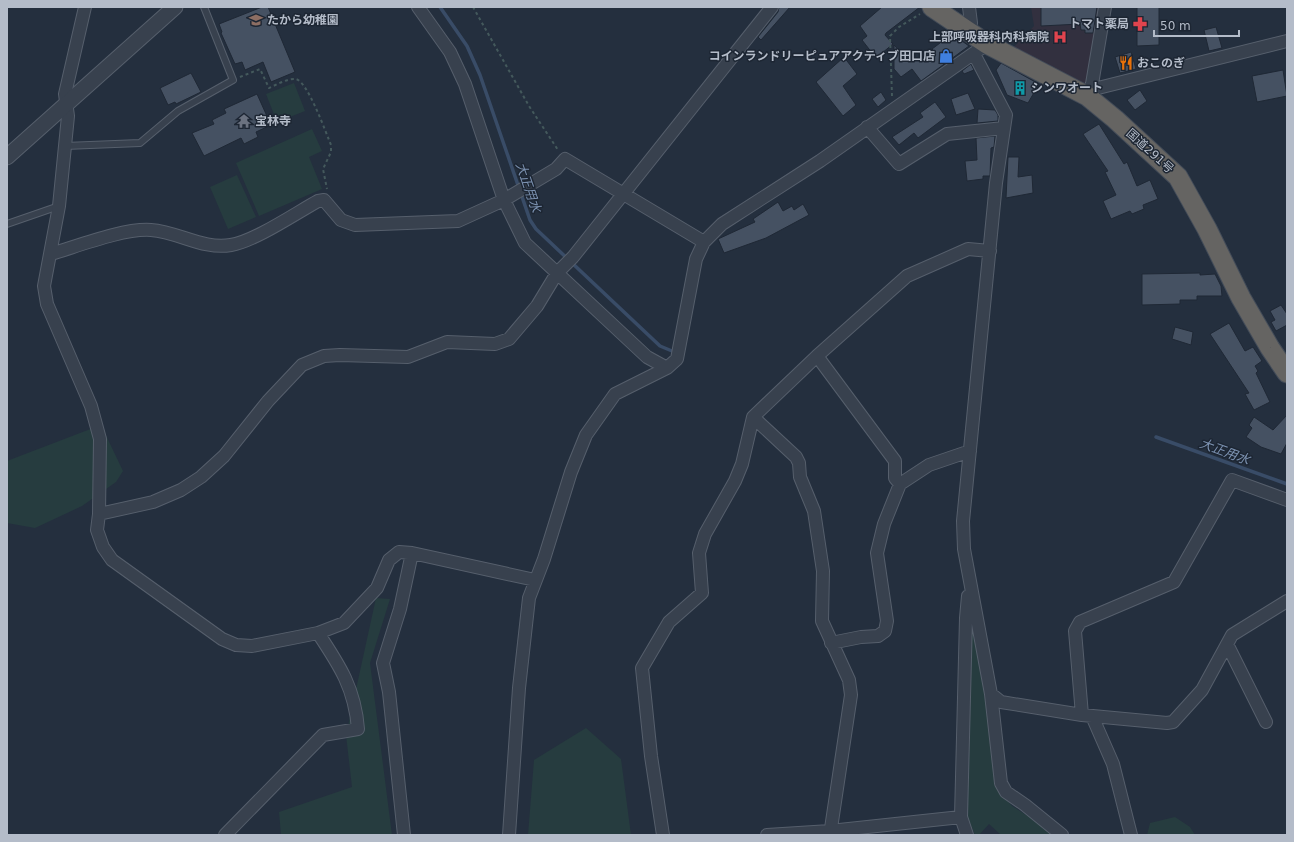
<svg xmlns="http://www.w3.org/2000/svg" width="1294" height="842" viewBox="0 0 1294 842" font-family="'DejaVu Sans','Noto Sans JP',sans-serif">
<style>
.medical{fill:#32303f}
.green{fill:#263c3f}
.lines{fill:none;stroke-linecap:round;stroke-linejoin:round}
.stream{stroke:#394c67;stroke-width:3.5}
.building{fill:#455162;stroke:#1f2835}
.service-casing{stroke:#565f6c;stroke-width:8}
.minor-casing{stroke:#565f6c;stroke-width:14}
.tertiary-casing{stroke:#565f6c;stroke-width:17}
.trunk-casing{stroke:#434c59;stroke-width:21}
.path{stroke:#44595c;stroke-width:2;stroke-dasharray:3 3;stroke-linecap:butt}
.service{stroke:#38414e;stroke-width:6}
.minor{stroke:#38414e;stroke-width:12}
.tertiary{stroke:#38414e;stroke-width:15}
.trunk{stroke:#656462;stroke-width:19}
.labels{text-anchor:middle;stroke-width:3;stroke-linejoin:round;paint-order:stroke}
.poi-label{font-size:12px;font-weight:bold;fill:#b4bcc9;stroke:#1d2633;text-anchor:start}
.street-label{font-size:12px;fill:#b4bcc9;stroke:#1d2633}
.water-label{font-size:13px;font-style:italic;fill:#7c92b1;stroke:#1d2633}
</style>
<rect width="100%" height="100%" fill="#242f3e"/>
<path class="medical" d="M1031,7H1101L1087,86L1013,48L1034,26Z"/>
<path class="green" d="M294,83L305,111L277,122L266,94Z
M312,129L322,151L309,157L322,189L259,216L236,163Z
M237,175L256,217L228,229L210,187Z
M101,425L123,471L116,482L82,506L35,528L7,523V461Z
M376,598L390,599L370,663L392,835H281L279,812L352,787L346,735Z
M970,621L987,696L1001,793L1012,806L1048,829L1055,835H1001L989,824L979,835H975L965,810Z
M586,728L621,759L631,835H528L534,760Z
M1175,817L1190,827L1195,835H1147L1150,823Z"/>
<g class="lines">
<path class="stream" d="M440,7L467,46L480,75L530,220L536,229L660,346L672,351
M1156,437L1287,484"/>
</g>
<path class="building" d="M262,7H268L295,72L271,82L263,62L245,70L242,62L235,64L221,33L222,32L219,24Z
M779,7H790L761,40L758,37L778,12Z
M882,7H920L886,33L885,35L893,44L876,58L862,40L867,36L860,26Z
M1041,7H1097L1093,33H1085V30H1081L1080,24L1041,26Z
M1137,7H1159V45L1137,46Z
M1216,27L1222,48L1209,51L1204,30Z
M952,34L969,46L921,81L912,69L901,77L894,69V45L905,57L912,53L918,60L933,50L932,49Z
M1131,52L1136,69L1120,73L1115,57Z
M844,57L857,74L843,86L856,105L843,116L816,82Z
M1001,63L1039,84L1028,103L1007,95L996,70Z
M971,64L974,70L964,74L962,71Z
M1283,70L1287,96L1257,102L1252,76Z
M191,73L201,92L176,104L175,102L168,105L160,88Z
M1140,90L1147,101L1135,110L1127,100Z
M881,92L886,100L878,107L872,99Z
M968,93L975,109L956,115L951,99Z
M257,94L271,125L256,132L258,137L244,144L241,138L204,156L192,133L214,124L212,120L226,113L224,109Z
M935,102L946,117L918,138L914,133L899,145L892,137L923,117L920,113Z
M978,109L995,110L998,115V121L977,123Z
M1099,124L1124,164L1127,162L1137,186L1150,180L1158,199L1143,205L1144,209L1132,214L1130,211L1111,219L1103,201L1116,195L1105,172L1108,171L1083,134Z
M995,136L994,147L991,148L990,176H983V179L967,181L965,161L977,160L976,138Z
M1008,157H1019L1018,177L1032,175L1033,193L1006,198Z
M778,202L783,211L792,206L794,210L803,204L809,215L766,238L724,253L718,239L755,222L753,219Z
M1200,273V275L1215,274L1221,286L1222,296H1197V300H1180V304L1142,305V274Z
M1281,305L1287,314V325L1276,331L1271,322L1275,320L1270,311Z
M1229,323L1245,351L1253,347L1262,361L1255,366L1258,371L1256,373L1270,402L1254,410L1245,394L1249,393L1210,334Z
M1175,327L1193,332L1191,345L1172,339Z
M1287,415V443L1281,454L1261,447L1246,437L1252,428L1249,425L1254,417L1273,430Z"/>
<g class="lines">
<defs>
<path id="service" d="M65,146L140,143L178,111L233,80L204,7
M7,224L59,206"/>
<path id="minor" d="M85,7L65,94L68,116L59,206L44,286L47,304L91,406L100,439L99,514L97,530L103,547L112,560L222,639L236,645L252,646L318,633L344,623L377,588L389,560L399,552L412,553L535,580
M418,7L450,52L465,84L504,200L525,243L647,357L667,368
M969,32L971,23L969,7
M974,54L1006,115L996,183L963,521L964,549L991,694L1001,783L1006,792L1025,805L1062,835
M1087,95L1092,84L1105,7
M1087,96L1098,88L1287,41
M867,127L899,164L947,134L1004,128
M51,254C78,246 124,228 151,230C179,232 203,250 231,245C255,241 296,213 318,201L324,200L341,220L355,225L458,221L504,200L556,169L565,159L704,242
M817,356L895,461V478L900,484
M753,417L796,457L799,463L800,477L814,511L823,571L822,621L849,680L851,695L830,835
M99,514L153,502L181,490L201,477L224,456L268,401L302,365L324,356L340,355L408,357L447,342L495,344L509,339L537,306L557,273L573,257L772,7
M831,643L861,637L878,636L885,631L887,621L877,553L884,524L900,484L929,465L970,451
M1227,644L1266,722
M991,694L1001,702L1082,715L1167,723L1173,722L1202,690L1232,635L1287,601
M1082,715L1075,631L1080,622L1174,582L1232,480L1287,500
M1092,716L1113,764L1131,835
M225,835L323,735L358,729C355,689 340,666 318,633
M404,835L389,692L383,663L400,609L412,553
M509,835L519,688L529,598L544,559L571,472L586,435L615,394L667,368L677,359L696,259L704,242L722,224L820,161L987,44
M663,835L651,756L642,668L669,622L702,593L699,553L705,534L735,481L742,464L753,417L817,356L907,276L968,249L990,251
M767,835L830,831L961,817
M967,835L961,817L966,618L968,596"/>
<path id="tertiary" d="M7,157L175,7"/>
<path id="trunk" d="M932,7L987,44L1087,96L1115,119L1178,177L1207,229L1241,298L1270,348L1287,373"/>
</defs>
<use href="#service" class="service-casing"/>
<use href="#minor" class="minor-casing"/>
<use href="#tertiary" class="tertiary-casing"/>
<use href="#trunk" class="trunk-casing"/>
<path class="path" d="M473,7L529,106L558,150
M240,77L260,69L269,88C276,85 288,78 296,79C308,82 326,133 331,145V152L323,169L327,189
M892,96L890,36L899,27L920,14"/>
<use href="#service" class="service"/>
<use href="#minor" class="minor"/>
<use href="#tertiary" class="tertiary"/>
<use href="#trunk" class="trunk"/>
</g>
<defs>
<symbol id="school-bare" viewBox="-9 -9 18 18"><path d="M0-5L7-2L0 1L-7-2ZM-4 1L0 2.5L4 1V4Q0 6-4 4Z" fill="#8d6e63" stroke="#1d2633" stroke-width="2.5" paint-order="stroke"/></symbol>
<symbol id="pharmacy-bare" viewBox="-9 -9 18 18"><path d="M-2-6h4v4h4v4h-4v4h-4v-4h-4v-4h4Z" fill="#e0444e" stroke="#1d2633" stroke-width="2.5" paint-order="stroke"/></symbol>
<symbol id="hospital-bare" viewBox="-9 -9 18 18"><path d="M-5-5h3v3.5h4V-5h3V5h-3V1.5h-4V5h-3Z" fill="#e0444e" stroke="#1d2633" stroke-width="2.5" paint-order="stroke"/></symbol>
<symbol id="shop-bare" viewBox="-9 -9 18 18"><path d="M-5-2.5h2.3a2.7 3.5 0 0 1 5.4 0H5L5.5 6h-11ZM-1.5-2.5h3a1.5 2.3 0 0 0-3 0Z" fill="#3f7fe0" stroke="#1d2633" stroke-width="2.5" paint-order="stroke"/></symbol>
<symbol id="restaurant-bare" viewBox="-9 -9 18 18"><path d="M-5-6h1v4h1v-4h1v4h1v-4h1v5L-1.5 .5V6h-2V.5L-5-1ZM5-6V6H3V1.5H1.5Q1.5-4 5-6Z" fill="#e8710a" stroke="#1d2633" stroke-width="2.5" paint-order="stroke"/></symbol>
<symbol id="building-bare" viewBox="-9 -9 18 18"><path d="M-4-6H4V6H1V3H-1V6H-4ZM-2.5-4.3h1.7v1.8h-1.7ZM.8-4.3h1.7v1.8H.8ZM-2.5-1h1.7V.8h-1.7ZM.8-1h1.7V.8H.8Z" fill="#0f9aa8" stroke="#1d2633" stroke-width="2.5" paint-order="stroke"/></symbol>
<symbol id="temple-bare" viewBox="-9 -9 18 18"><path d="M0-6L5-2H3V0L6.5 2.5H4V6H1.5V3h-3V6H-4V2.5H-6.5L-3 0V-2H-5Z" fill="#6b7280" stroke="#1d2633" stroke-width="2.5" paint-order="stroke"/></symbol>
</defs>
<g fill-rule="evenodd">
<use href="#school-bare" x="246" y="10" width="20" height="20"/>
<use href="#pharmacy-bare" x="1130" y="14" width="20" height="20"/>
<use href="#hospital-bare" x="1050" y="27" width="20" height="20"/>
<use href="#shop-bare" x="936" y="46" width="20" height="20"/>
<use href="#restaurant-bare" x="1116" y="53" width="20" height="20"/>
<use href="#building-bare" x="1010" y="78" width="20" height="20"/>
<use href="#temple-bare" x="234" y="111" width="20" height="20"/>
</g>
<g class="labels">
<g class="poi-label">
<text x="267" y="24">たから幼稚園</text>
<text x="1129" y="28" text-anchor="end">トマト薬局</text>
<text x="1049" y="41" text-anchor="end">上部呼吸器科内科病院</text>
<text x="935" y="60" text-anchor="end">コインランドリーピュアアクティブ田口店</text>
<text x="1137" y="67">おこのぎ</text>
<text x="1031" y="92">シンワオート</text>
<text x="255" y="125">宝林寺</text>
</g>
<g class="street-label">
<text transform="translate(1150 151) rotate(42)" y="4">国道291号</text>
</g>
<g class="water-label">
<text transform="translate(529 187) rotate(71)" y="5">大正用水</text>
<text transform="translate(1225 451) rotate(20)" y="5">大正用水</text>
</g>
</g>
<rect width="1294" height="842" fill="none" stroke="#b4bcc9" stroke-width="16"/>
<path d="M1154 30v6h85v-6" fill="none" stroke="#b4bcc9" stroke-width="2"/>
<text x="1160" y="30" font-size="12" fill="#b4bcc9" stroke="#1d2633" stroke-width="3" paint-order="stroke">50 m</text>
</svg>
